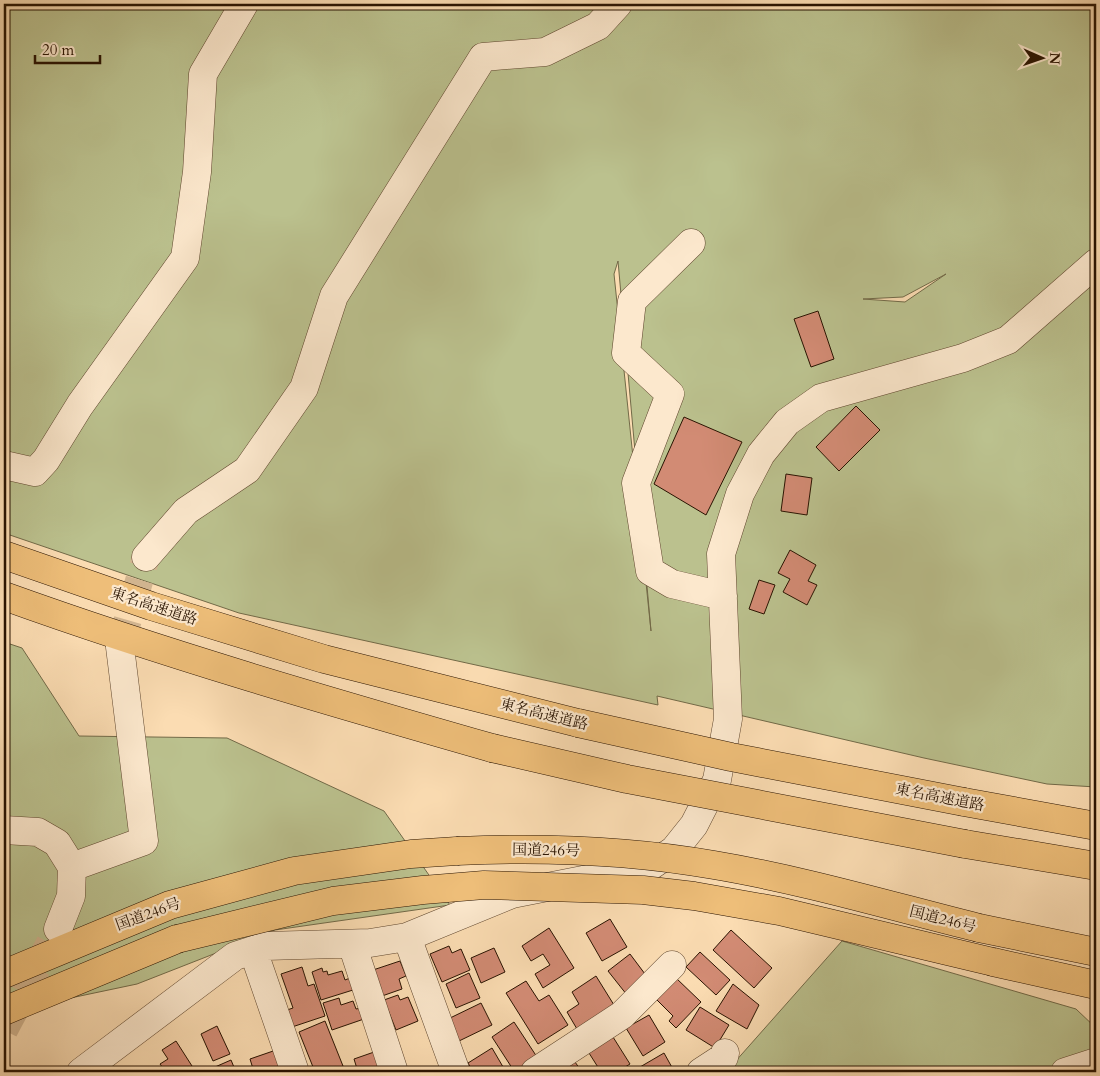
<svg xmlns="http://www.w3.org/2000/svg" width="1100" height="1076" viewBox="0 0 1100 1076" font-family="Cardo,'Noto Serif JP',serif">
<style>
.green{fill:#bbc18e;stroke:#726a48;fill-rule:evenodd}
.building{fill:#d28b74;stroke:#291301}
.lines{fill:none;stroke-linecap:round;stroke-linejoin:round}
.minor-tunnel{stroke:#d1b48f;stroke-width:28;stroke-dasharray:28 14;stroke-linecap:butt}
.minor-casing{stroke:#5e452d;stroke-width:29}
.highway-casing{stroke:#291301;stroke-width:29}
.minor{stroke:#fce8cd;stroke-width:28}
.highway{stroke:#eebe79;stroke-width:28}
.highway-bridge-casing{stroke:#291301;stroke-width:29;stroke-linecap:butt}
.highway-bridge{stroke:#eebe79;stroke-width:28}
.labels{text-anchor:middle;stroke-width:4.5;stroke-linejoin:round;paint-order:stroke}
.street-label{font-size:15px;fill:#291301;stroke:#fce8cd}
</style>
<rect width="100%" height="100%" fill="#fbdcb2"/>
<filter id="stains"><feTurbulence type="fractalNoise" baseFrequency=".004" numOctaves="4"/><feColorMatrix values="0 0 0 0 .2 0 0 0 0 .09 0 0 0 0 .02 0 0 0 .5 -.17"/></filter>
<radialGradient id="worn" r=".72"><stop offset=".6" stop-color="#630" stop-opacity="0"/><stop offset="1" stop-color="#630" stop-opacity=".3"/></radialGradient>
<path class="green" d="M4,4H1096V787L1047,784L924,758L657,696L658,705L239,613L4,533ZM618,261L651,631L614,274ZM946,274L905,302L863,299L903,297Z
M4,642L22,648L79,736L227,738L384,811L450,905L275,930L137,984L4,1012Z
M842,941L1076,1009L1096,1028V1072H726Z"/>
<path class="building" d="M818,311L834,359L811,367L794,319Z
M856,406L880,430L839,471L816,447Z
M684,417L742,442L706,515L654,484Z
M786,474L812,478L807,515L781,511Z
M790,550L816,565L808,581L817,585L807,605L783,592L790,579L778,573Z
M759,580L775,585L764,614L749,609Z
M610,919L627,947L602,961L586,933Z
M549,928L574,968L543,988L535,974L550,965L543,954L531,961L522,946Z
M731,930L772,968L754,988L713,950Z
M449,946L452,953L461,949L470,970L442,982L430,954Z
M494,948L505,972L481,983L471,958Z
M700,952L730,980L716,995L686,967Z
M630,954L648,978L627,995L608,971Z
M400,961L406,976L399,979L402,989L382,996L373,970Z
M302,967L308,986L314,984L325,1016L292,1027L287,1010L293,1008L281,974Z
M322,968L323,972L327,971L328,975L342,971L345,980L350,978L353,990L321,1000L312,972Z
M469,973L480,998L456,1008L446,984Z
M596,976L614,1005L577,1029L567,1012L579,1004L572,992Z
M676,978L701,1002L676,1028L669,1021L673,1016L656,999Z
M526,981L539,1001L549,995L568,1025L538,1044L506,993Z
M733,984L759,1005L747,1029L716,1011Z
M398,995L400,1000L408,997L418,1021L396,1030L384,1000Z
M339,998L341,1005L353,1001L356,1009L361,1008L364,1019L332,1030L323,1003Z
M481,1003L492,1025L459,1041L448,1019Z
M700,1007L729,1025L715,1048L686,1030Z
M649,1015L665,1042L643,1056L626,1028Z
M325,1021L343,1066L328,1072H315L299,1032Z
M514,1022L537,1057L514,1071L492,1037Z
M217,1026L230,1054L213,1061L201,1034Z
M613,1037L630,1064L617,1072H601L589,1053Z
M176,1041L192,1066L183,1072H162L165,1071L160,1064L168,1059L162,1050Z
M492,1048L506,1072H473L468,1063Z
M279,1049L287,1072H254L250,1059Z
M377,1051L384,1072H358L354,1059Z
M664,1053L674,1071L643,1072L640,1067Z
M231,1060L236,1072H217L215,1067Z
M575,1062L582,1072H560Z"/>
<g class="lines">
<path class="minor-tunnel" d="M120,647L146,557
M4,1030L50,943"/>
<defs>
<path id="minor" d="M691,243L632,301L626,353L670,394L636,483L650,571L672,584L723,596
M4,465L35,472L46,460L80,405L185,258L197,172L203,74L244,4
M146,557L186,511L247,470L304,388L334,296L483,57L545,52L598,26L618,4
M4,830L38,832L57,843L72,867
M58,929L71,896L72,867L144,841L120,647
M407,937L456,1072
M352,944L394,1072
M253,950L295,1072
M81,1072L235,956L266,946L370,943L407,937L512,894L649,867L674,850L694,825L717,780L728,719L721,554L740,494L761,454L787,422L821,398L963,358L1008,340L1096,263
M535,1072L622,1015L672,965
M701,1072L724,1057L725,1053
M1065,1072L1096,1062"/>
<path id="highway" d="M4,555L151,606L324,659L578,723
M4,596C165,654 328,701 492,748
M964,802L1096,826
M965,844L1096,866
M979,928L1096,952
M993,962L1096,985
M4,974L170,905L294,871L411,854L457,851
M4,1011L177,939"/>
</defs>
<use href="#minor" class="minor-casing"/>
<use href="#highway" class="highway-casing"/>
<use href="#minor" class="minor"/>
<use href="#highway" class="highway"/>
<defs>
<path id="highway-bridge" d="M578,723L731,757L964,802
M492,748L627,779L965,844
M457,851C543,847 629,850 714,865C803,880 891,906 979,928
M177,939L333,901L423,890L484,885L643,890L694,896L779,911L993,962"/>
</defs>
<use href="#highway-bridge" class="highway-bridge-casing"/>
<use href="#highway-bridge" class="highway-bridge"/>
</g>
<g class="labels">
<g class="street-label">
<text transform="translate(154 606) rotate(18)" y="5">東名高速道路</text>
<text transform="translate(544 714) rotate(14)" y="5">東名高速道路</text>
<text transform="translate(940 797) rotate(11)" y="5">東名高速道路</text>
<text transform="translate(546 850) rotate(1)" y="5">国道246号</text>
<text transform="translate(148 914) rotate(-20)" y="5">国道246号</text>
<text transform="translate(943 919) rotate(14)" y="5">国道246号</text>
</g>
</g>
<rect width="1100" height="1076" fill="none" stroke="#fbdcb2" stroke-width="20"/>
<rect x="5" y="5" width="1090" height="1066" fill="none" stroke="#291301" stroke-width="2.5"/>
<rect x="10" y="10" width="1080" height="1056" fill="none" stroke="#291301"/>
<g transform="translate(1042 58) rotate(92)" stroke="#fce8cd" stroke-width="4" paint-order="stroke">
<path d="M0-4L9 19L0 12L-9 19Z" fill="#291301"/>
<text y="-8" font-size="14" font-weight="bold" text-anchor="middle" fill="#291301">N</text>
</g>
<path d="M35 55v8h65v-8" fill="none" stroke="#291301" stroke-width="2.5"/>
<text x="42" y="55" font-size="15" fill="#291301" stroke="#fce8cd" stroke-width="4" paint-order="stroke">20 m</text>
<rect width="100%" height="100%" filter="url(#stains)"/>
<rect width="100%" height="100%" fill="url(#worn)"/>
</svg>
